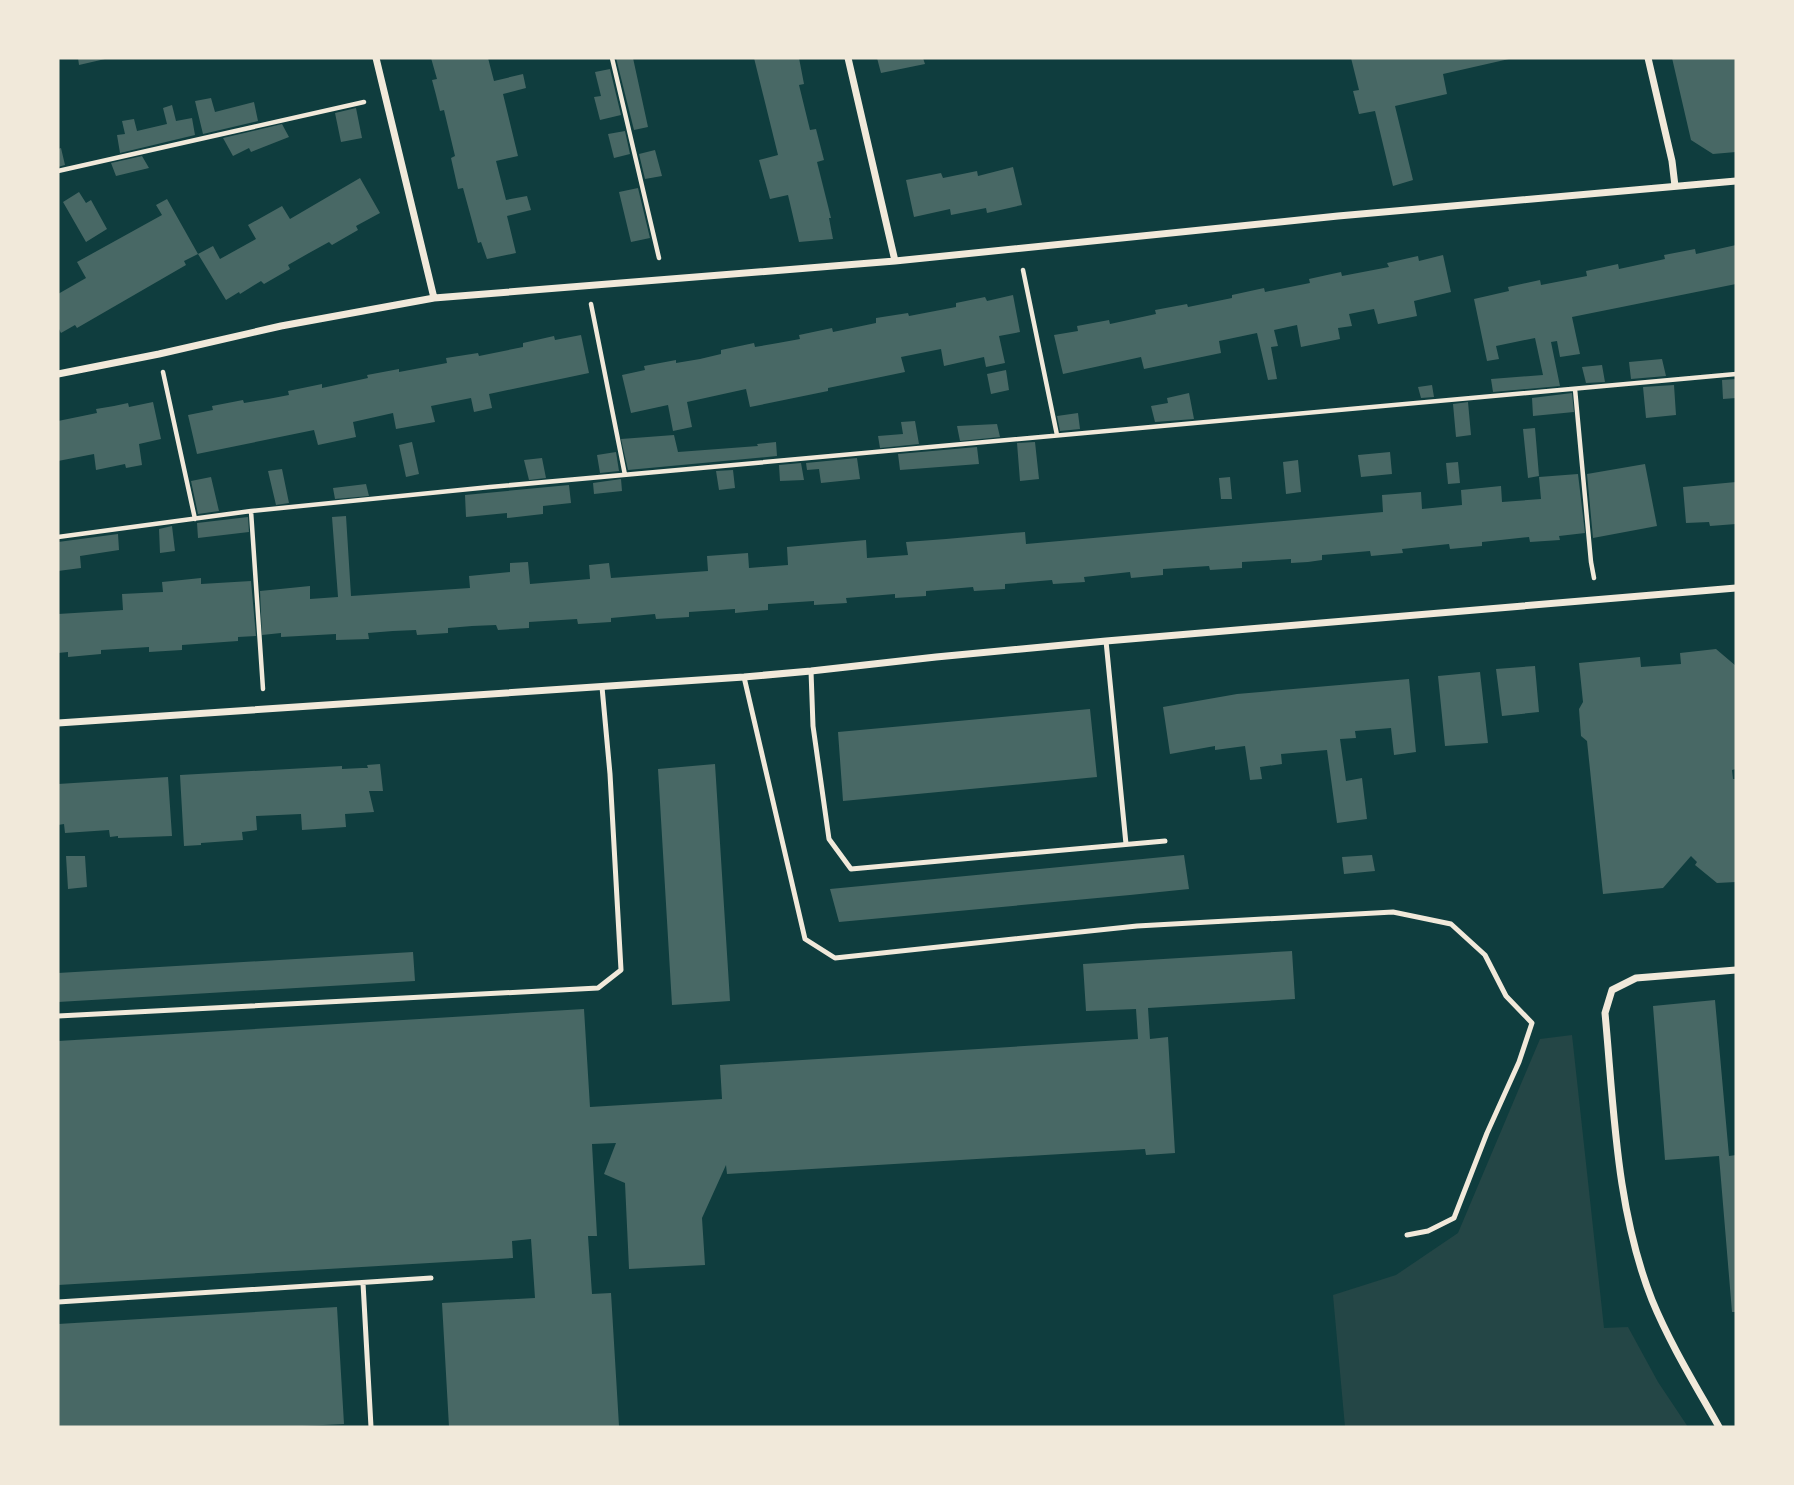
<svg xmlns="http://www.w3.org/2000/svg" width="1794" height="1485" viewBox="0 0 1794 1485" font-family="'Playfair Display',serif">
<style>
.green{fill:#244646}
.building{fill:#486865}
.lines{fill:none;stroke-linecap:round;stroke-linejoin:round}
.path{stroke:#f1e9da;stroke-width:4.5}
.service{stroke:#f1e9da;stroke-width:5}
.minor{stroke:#f1e9da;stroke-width:7}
</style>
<rect width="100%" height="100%" fill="#0f3d3e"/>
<path class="green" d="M1572,1035L1604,1328L1628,1327L1658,1382L1688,1427H1345L1333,1295L1396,1275L1458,1233L1540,1039Z"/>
<path class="building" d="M78,58H105V59L79,65Z
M431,58H488L494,81L523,74L526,88L503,94L518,156L496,161L506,200L527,196L531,210L507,216L516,253L487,259L481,242L478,243L463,188L458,189L451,158L455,156L444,110L440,111L436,95L432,80L437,79Z
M616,58H633L648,127L634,130Z
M754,58H799L804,84L799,85L810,130L816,129L824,160L817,162L831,218H829L833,239L799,242L788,195L770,199L759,160L778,155Z
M877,58H923L925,64L881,73Z
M1351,58H1508L1509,59L1443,74L1447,94L1395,106L1413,180L1393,186L1375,111L1359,114L1353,91L1359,90Z
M1672,58H1736V152L1713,154L1691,140Z
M610,69L621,115L600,120L594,97L601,96L595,72Z
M211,98L215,112L254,102L258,121L203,134L195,101Z
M172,105L176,121L192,118L195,135L120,153L117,135L125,134L122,121L134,119L137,131L167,124L163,108Z
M356,108L362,138L341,142L335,113Z
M282,124L289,137L251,152L249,148L233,156L223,138Z
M625,131L630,154L614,158L608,134Z
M61,148L65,165L58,167V149Z
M655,150L662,176L645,179L639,154Z
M142,156L149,168L116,176L111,163Z
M1013,167L1022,205L987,213L986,208L951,215L950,209L914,217L906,180L941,173L943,178L977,171L978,176Z
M360,178L380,213L356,226L358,230L332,245L329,242L309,253L288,265L290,269L264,284L261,281L240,294L239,292L226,300L198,254L184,261L186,265L77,328L75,325L61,333L58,327V294L86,278L77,262L162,215L156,205L167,199L198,254L213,246L220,259L256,239L248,225L282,206L290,219Z
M638,188L650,238L631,242L619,192Z
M79,192L86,203L91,200L107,229L86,242L63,202Z
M1736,245V284L1572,317L1580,354L1560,357L1557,341L1551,342L1560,386L1493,392L1491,379L1543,375L1535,338L1496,346L1499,359L1487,361L1474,299L1509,291L1508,287L1540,280L1541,285L1587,276L1586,271L1618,264L1619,269L1665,259L1664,255L1695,249L1696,254Z
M1443,255L1451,292L1414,301L1417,316L1378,324L1374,309L1349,314L1352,326L1338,328L1340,339L1301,347L1297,325L1274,330L1278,346L1271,347L1277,379L1268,380L1257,333L1219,341L1221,353L1144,369L1141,357L1063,374L1054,335L1078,331L1077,326L1109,320L1110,324L1156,314L1155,310L1187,304L1188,307L1232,298V295L1264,288L1265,292L1310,283L1309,279L1327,275L1341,272L1342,276L1389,267L1387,263L1418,256L1419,261Z
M1013,295L1020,332L999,336L1005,363L986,367L984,357L944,366L941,349L901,357L905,372L828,388V391L750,407L746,389L687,402L692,427L673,431L668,405L631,413L622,375L645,370L644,366L676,360V363L700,359L721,354V350L754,343L755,347L778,343L800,339L799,335L832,328L833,332L876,323V318L908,313L909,316L956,307V303L985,297L987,301Z
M581,335L589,373L489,394L492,408L474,412L471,398L431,406L435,422L396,429L393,413L353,422L356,437L318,445L314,430L197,454L188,415L213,410L212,406L243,400L244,403L268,399L289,395L288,391L322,384V388L368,378L367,375L399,369V372L447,363L446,358L478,353L479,356L523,347V343L554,336L555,340Z
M1662,359L1666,376L1631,379L1629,362Z
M1602,365L1605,382L1586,383L1582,367Z
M1006,370L1009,390L991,394L987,374Z
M1736,379V398L1723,399L1722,380Z
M1432,385L1434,397L1421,398L1418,387Z
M1674,385L1676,415L1646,418L1643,387Z
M1189,393L1194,419L1155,422L1151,406L1168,403L1167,398Z
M1572,393L1574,412L1533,416L1532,398Z
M153,402L161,439L139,444L142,465L126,468L125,464L96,470L94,454L58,461V421L97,413L96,409L114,406L128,403L129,407Z
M1468,402L1471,435L1456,437L1453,404Z
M1078,413L1080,429L1060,431L1057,416Z
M915,421L919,444L880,448L878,436L903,434L901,422Z
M997,424L1000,437L960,441L957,426Z
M1535,428L1539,476L1528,478L1523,429Z
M674,435L678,452L758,446L757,444L776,442L777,456L628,470L621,439Z
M412,442L419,474L406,477L399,445Z
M1035,442L1039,479L1020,481L1017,443Z
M977,447L979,464L900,470L898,454Z
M616,452L619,471L600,473L597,455Z
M1390,452L1392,474L1361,477L1358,455Z
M542,458L546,478L529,480L524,460Z
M857,458L860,479L821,483L819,469L807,470L806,463Z
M1298,460L1301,492L1286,494L1283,462Z
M1458,462L1460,483L1448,484L1446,463Z
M801,463L804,480L780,481L779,465Z
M1645,464L1657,526L1593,538L1587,474Z
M282,469L289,503L276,505L268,471Z
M733,470L735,488L719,490L716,471Z
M1578,474L1585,533L1559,536L1560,540L1530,542L1529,537L1482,542V546L1450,549L1449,544L1402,549L1403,553L1371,556L1370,551L1347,553L1322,555V560L1308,562L1291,563V559L1242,562V568L1210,570L1209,566L1163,569V575L1131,578L1130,572L1084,577L1085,582L1053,584L1052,580L1005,584V589L974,591L973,587L926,591V596L895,598V594L846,598L847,603L814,605V601L768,604V610L735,613V609L689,612V617L656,619L655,614L611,618V622L578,624L577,619L529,622V628L498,630L496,625L472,626L448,628V633L417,635L416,630L393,631L368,633L369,639L336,640V634L281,637V633L262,635L260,591L310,586V599L338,597L332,517L346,516L351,596L470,588L469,576L510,572V563L528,562L530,584L590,579L589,565L609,563L611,578L708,571L707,556L748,553L749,568L788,565L787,547L866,540L867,558L908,555L906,542L946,539L1025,532L1026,544L1383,512L1382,495L1421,492L1422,509L1462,505L1461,490L1501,486L1502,502L1541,499L1539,477Z
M211,477L219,511L198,514L191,481Z
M1230,477L1232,499H1221L1219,478Z
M621,479L622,491L594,494L593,483Z
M1736,482V524L1710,526L1709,522L1686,523L1683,487Z
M366,484L369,496L335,499L333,488Z
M569,485L571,503L543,506V514L507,518V513L466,517L465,495Z
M248,517L249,532L198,538L197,523Z
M172,526L175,551L160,553L159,529Z
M118,534L119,550L80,556L81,568L58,571V542Z
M201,578V584L251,581L256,636L238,637V641L182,645V650L149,652V647L101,650V654L68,657V652L58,653V614L123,610L122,594L163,592L162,582Z
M1716,649L1736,666V769L1732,770L1733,779H1736V882L1717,883L1695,865L1697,862L1691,856L1663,888L1603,894L1587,741L1581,736L1579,709L1583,702L1579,663L1640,657L1641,667L1681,664L1680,653Z
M1535,666L1539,712L1502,716L1496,669Z
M1480,672L1488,743L1445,746L1438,676Z
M1409,679L1416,752L1394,755L1391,728L1355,731L1356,738L1340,739L1346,781L1362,778L1367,819L1337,823L1327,750L1281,754L1282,764L1260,767L1262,779L1250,780L1245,746L1215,750V746L1170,754L1163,707L1237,694Z
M1090,709L1097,777L843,801L838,732Z
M380,764L383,791H369L374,812L345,814L346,827L302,830L301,814L256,816L257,830L242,832L243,840L201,843V845L184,846L180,775L342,766V769L362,768H368L367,765Z
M715,764L730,1001L672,1005L658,769Z
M168,777L172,836L118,838V836L110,837L109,830L65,833L64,824L58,825V784Z
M1184,855L1189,889L1130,895L839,922L830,889Z
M1372,855L1375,871L1344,874L1342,857Z
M66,856H85L87,887L68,889Z
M1292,951L1295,999L1148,1008L1150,1039L1168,1037L1175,1153L1146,1155L1145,1149L727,1174L726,1165L702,1218L705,1265L629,1269L625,1183L604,1174L616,1143L592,1144L597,1236H588L592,1294L611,1293L619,1426L449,1427L442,1303L535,1298L531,1239L512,1241L513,1258L58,1285V1041L584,1009L590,1107L722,1099L720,1065L1138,1039L1136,1009L1086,1011L1083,964Z
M413,952L415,981L58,1002V973Z
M1715,1000L1729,1156L1736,1155V1312H1732L1719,1156L1665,1160L1653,1006Z
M337,1307L344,1424L282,1427H58V1324Z"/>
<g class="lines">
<path class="path" d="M612,58L659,258
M58,171L364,102
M1023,270L1057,435
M591,304L625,475
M163,372L195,519
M1575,389L1591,562L1594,578
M251,511L263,689
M58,537L251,511L490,487L1736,374"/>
<path class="service" d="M1106,641L1126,844
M811,671L813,726L829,839L851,869L1165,841
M744,677L805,939L835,958L1137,926L1393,912L1451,924L1485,955L1506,996L1532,1023L1519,1062L1487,1133L1454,1218L1428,1231L1407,1235
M58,1016L598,988L621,970L610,774L602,687
M363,1283L371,1427
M58,1302L431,1278"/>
<path class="minor" d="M376,58L434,298
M848,58L895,261
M1648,58L1672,161L1675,186
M58,374L159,354L281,326L434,298L895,261L1338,216L1736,181
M58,723L744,677L811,671L936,657L1106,641L1736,588
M1719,1427C1696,1386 1670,1344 1652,1300C1616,1209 1614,1109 1605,1013L1612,990L1636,978L1736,970"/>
</g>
<rect width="1794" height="1485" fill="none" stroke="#f1e9da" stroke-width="119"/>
</svg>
